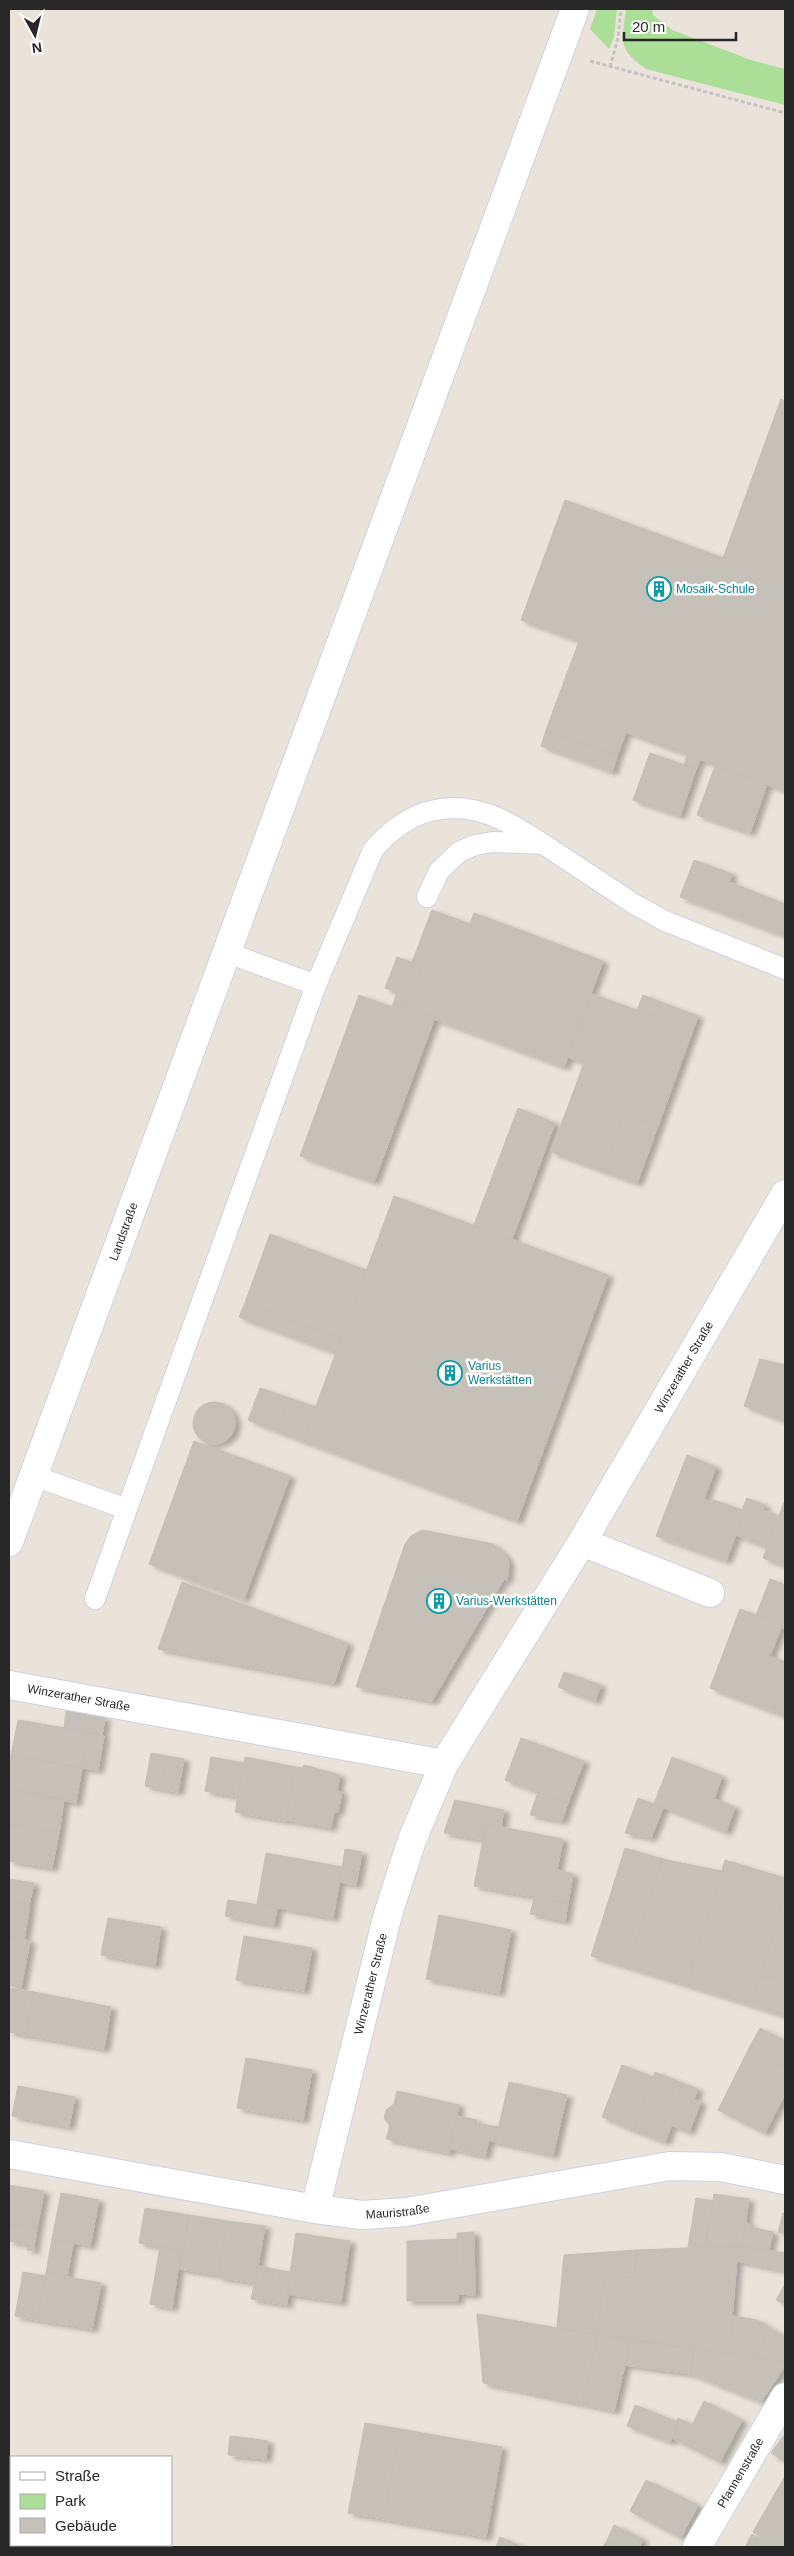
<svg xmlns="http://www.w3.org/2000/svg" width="794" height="2556" viewBox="0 0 794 2556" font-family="Arial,sans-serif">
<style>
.green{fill:#abde97}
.building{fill:#c5c1b8;stroke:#c4bfb3;filter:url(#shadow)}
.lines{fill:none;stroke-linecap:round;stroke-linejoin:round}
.service-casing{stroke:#cfd1e0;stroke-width:22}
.minor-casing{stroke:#cfd1e0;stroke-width:30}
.tertiary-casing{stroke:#cfd1e0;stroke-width:30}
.path{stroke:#c3c3c3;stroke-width:3;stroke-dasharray:4 2.5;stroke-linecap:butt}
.service{stroke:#fff;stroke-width:20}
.minor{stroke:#fff;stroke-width:28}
.tertiary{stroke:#fff;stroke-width:28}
.labels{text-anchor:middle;stroke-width:5;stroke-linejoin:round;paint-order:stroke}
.culture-label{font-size:12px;fill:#0d838f;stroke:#fff;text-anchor:start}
.street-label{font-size:12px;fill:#272727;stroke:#fff}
</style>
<defs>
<filter id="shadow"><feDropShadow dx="5.5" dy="3" stdDeviation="2.5" flood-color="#0004"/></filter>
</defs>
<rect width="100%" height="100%" fill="#e9e3d9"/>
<path class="green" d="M597,9H617L614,37L609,49L590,29Z
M626,9H652L653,15L672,30L751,60L785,69V105L646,69C617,48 622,42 626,9Z"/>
<path class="building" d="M781,399L785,401V791L626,732L617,756L546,730L579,641L521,620L565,500L723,558Z
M546,730L617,756L612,772L541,746Z
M650,753L696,769L680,816L633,800Z
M687,755L700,760L696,769L684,765Z
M715,766L767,784L750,833L697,815Z
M694,860L732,874L718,911L680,897Z
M729,882L785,904V936L718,911Z
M432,910L470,924L474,913L603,961L564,1067L434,1019L435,1017L407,1006L422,966L412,962Z
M397,957L422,966L407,1006L394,1002L397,992L385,988Z
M592,994L656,1017L661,1002L698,1016L658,1126L624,1113L603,1171L551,1152L584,1063L568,1057Z
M359,995L392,1007L394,1002L435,1017L374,1182L300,1156Z
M643,995L661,1002L656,1017L637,1010Z
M518,1108L555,1123L512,1239L474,1225Z
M624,1113L658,1126L637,1183L603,1171Z
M394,1196L608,1275L517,1521L303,1441Z
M270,1234L366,1270L341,1339L245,1303Z
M245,1303L341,1339L336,1353L239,1317Z
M760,1359L785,1365V1421L744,1406Z
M260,1388L289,1398L277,1431L248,1420Z
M289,1398L316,1407L303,1441L277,1431Z
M193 1423a21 21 0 1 1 42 0a21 21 0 1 1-42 0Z
M194,1441L290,1476L244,1599L149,1564Z
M687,1455L716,1467L704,1499L713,1503L714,1500L745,1511L726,1561L656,1536Z
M747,1498L765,1505L751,1541L736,1535L745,1511L742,1510Z
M785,1500V1566L763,1558Z
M763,1510L779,1516L767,1547L751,1541Z
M422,1530L493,1544L506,1556L509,1564L507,1581L504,1579L432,1701L356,1687L405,1544L411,1536Z
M770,1579L785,1585V1629L781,1628L782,1625L756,1615Z
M182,1582L348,1643L334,1683L158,1649Z
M740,1609L782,1625L770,1656L785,1662V1716L710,1688Z
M564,1672L601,1685L595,1701L558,1687Z
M66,1711L105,1718L102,1735L64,1728Z
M18,1720L88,1732L82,1768L11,1755Z
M88,1732L104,1736L98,1770L82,1768Z
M521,1738L584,1761L568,1803L505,1780Z
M151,1753L167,1756L161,1789L145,1786Z
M11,1755L82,1768L76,1803L9,1789Z
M167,1756L184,1759L178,1792L161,1789Z
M211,1757L244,1763L238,1797L205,1791Z
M245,1757L295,1767L286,1821L235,1812Z
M672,1757L722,1776L714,1799L735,1807L726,1832L654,1804Z
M304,1765L340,1775L337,1791L342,1792L338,1812H334L331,1828L286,1820L295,1767L303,1768Z
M9,1789L64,1799L59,1833L9,1824Z
M538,1792L568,1803L562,1821L530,1815Z
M638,1798L663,1808L651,1838L625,1833Z
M455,1800L504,1810L501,1827L486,1824L483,1840L444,1833Z
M9,1824L59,1833L52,1868L9,1861Z
M486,1824L563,1839L557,1870L573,1874L568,1903L474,1886Z
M625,1848L662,1859L628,1967L591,1956Z
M345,1849L362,1852L356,1885L340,1882Z
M266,1853L342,1867L333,1918L257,1904Z
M662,1859L721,1871L687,1985L628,1967Z
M725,1860L785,1878V1895L751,2005L687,1985Z
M9,1879L34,1883L29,1905L9,1901Z
M785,1895V1982L760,1975Z
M534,1898L568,1903L565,1921L530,1914Z
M228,1900L277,1908L274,1925L225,1916Z
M9,1901L23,1904L22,1910L29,1911L24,1940L9,1937Z
M23,1904L29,1905V1911L22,1910Z
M439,1915L511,1930L499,1993L426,1979Z
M108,1918L161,1927L155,1965L101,1955Z
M244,1936L312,1948L304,1991L236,1980Z
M9,1937L30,1941L21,1988L9,1986Z
M760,1975L785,1982V2016L751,2005Z
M9,1988L34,1992L28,2022L9,2018Z
M34,1992L111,2007L104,2049L26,2035Z
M9,2018L28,2022L26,2035L9,2032Z
M760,2028L785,2041V2067L749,2048Z
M749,2048L785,2067V2094L765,2133L718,2110Z
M246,2058L312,2070L303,2120L237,2108Z
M622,2065L653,2077L633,2130L602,2117Z
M655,2072L682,2083L678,2093L683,2095L665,2142L633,2130Z
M509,2082L567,2095L553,2155L495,2142Z
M682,2083L698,2089L694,2099L701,2102L689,2132L671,2125L683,2095L678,2093Z
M18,2086L75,2097L69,2127L12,2116Z
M397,2091L459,2105L449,2153L386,2139L390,2126L384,2118L386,2110L394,2104Z
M457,2116L477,2120L469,2153L449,2148Z
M476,2123L498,2127L495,2142L489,2140L485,2156L469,2153Z
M9,2185L44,2191L37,2229L9,2224Z
M61,2193L99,2200L90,2246L52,2239Z
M714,2194L749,2199L742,2247L705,2246Z
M696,2198L713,2201L705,2246L688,2247Z
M145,2208L189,2215L183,2251L139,2243Z
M783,2213H785V2234L778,2232Z
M189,2215L227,2221L218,2275L180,2269Z
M227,2221L265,2226L255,2283L218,2277Z
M746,2222L754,2228L773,2232L769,2250L742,2247Z
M9,2224L37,2229L34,2246L9,2241Z
M474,2232L475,2295L458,2294L457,2233Z
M296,2233L350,2241L341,2302L287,2294Z
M52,2239L73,2243L67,2277L46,2273Z
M457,2239L458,2301H407V2241Z
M28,2245L34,2246V2251L27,2250Z
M738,2246L729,2354L597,2335L604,2275L634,2278L637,2250Z
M738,2246L785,2253V2271L738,2261Z
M160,2247L181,2251L172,2308L150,2304Z
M637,2250L634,2278L604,2275L597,2335L557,2327L564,2255Z
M258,2266L274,2269L269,2302L251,2299Z
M274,2269L290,2272L287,2305L269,2302Z
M23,2272L45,2276L37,2320L15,2316Z
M46,2273L101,2283L92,2329L37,2320Z
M785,2284V2305L776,2300Z
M477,2314L598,2335L582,2404L483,2383Z
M732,2316L757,2320L768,2327L757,2358L729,2354Z
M768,2327L785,2337V2362L757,2358Z
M598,2335L631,2339L614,2411L582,2404Z
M631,2339L694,2349L691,2374L625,2365Z
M694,2349L785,2362V2366L761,2402L691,2374Z
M704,2401L742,2420L720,2462L672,2438L678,2418L692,2425Z
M635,2405L678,2422L670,2442L627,2426Z
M365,2423L400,2429L384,2519L348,2513Z
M400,2429L502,2447L486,2537L384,2519Z
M785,2434V2462L771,2453Z
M230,2436L247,2438L245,2457L228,2455Z
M247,2438L268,2441L266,2459L245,2457Z
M785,2476V2547H779L753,2532Z
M646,2480L698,2505L681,2538L630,2511Z
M614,2525L643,2539L639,2547H622L607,2540Z
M752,2534L777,2547H745Z
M500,2537L523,2547H496Z
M607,2540L622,2547H603Z"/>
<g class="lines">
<defs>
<path id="service" d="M427,897L439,871L459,852L475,845L493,842L543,844L634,904L665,921L785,969
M316,985L373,850C407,810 451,796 500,819C514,825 527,834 540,842
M34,1476L127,1509L316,985L225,952
M95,1599L127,1509"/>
<g id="minor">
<path d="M582,1542L710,1593"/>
<path id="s1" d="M9,1685L444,1764"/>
<path id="s2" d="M9,2154L315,2209L362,2215L406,2212L670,2166L721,2167L785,2180"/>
<path id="s3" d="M315,2209L388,1914L412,1840L444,1764L582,1542L785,1194"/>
<path id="s4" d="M697,2547L785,2397"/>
</g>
<g id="tertiary">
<path id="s5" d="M9,1542L575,9"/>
</g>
</defs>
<use href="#service" class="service-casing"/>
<use href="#minor" class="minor-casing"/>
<use href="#tertiary" class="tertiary-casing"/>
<path class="path" d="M590,61L785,113
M610,67L618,38L621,9"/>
<use href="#service" class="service"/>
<use href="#minor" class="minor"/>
<use href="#tertiary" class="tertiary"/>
</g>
<defs>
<symbol id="building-ring" viewBox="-11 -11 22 22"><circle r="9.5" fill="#fff" stroke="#0f9aa8" stroke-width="1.5"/><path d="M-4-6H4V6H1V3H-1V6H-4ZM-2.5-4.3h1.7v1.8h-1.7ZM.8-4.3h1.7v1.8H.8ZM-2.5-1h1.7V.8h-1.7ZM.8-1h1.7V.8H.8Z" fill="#0f9aa8"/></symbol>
</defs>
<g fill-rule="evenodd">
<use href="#building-ring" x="645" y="575" width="28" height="28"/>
<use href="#building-ring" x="436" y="1359" width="28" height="28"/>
<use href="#building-ring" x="425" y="1587" width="28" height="28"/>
</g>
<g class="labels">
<g class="culture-label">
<text x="676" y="593">Mosaik-Schule</text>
<text x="468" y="1370">Varius<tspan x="468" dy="14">Werkstätten</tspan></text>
<text x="456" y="1605">Varius-Werkstätten</text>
</g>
<g class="street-label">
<text dy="4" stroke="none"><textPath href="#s5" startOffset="331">Landstraße</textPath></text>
<text dy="4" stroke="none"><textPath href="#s3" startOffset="928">Winzerather Straße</textPath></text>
<text dy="4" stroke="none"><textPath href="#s1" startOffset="71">Winzerather Straße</textPath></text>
<text dy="4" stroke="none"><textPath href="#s3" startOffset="232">Winzerather Straße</textPath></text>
<text dy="4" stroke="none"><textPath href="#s2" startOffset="394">Mauristraße</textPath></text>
<text dy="4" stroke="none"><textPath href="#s4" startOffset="86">Pfannenstraße</textPath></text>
</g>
</g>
<rect width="794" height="2556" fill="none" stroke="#272727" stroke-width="20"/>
<rect x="10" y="2456" width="162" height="90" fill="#ffffff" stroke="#a9a9a9"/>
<rect x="20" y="2472" width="25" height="8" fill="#ffffff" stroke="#a9a9a9"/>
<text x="55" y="2481" font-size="15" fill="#272727">Straße</text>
<rect x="20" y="2494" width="25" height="15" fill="#abde97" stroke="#a9a9a9"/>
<text x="55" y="2506" font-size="15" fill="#272727">Park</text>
<rect x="20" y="2518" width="25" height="15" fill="#c5c1b8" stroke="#a9a9a9"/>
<text x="55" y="2531" font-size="15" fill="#272727">Gebäude</text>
<g transform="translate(35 35) rotate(172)" stroke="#ffffff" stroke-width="4" paint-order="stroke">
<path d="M0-4L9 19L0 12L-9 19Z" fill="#272727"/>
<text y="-8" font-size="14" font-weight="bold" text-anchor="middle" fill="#272727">N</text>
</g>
<path d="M624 32v8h112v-8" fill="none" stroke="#272727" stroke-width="2.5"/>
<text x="632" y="32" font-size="15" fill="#272727" stroke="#ffffff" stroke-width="4" paint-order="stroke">20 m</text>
</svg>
